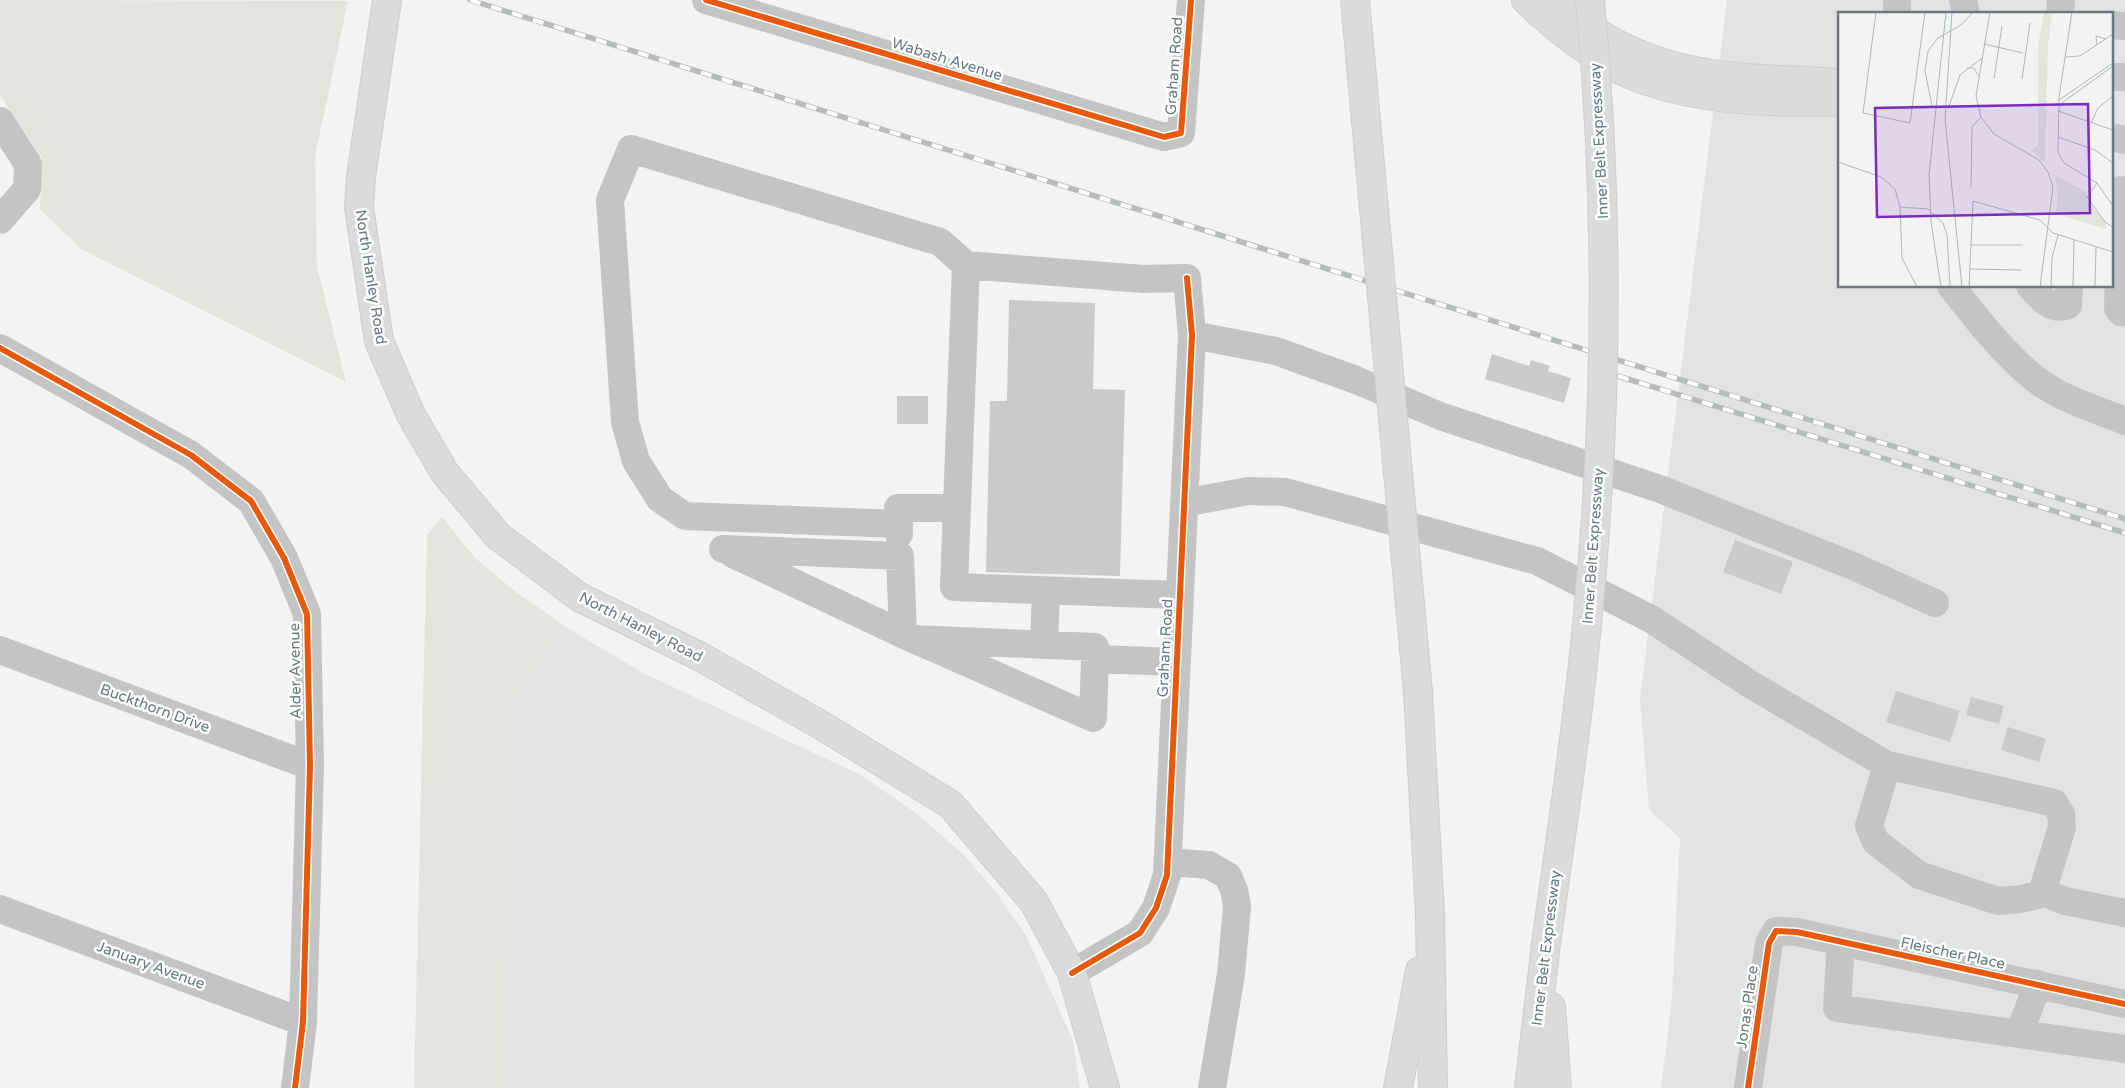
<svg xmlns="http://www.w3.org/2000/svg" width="2125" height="1088" viewBox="0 0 2125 1088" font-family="'Varela Round',sans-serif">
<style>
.built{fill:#e2e3e3;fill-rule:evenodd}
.green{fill:#e2e4e0}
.building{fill:#c9caca}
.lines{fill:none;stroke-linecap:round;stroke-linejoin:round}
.major-casing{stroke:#cdcece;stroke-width:30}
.highway-casing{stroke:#cecfcf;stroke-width:30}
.minor{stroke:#c3c4c4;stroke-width:28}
.major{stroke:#dadbdb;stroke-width:28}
.highway{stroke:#dadbdb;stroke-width:28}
.rail-casing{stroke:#b8bbbc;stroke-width:5.5}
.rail{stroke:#fff;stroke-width:4;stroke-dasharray:11;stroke-linecap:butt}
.highway-bridge-casing{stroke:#cecfcf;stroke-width:30;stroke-linecap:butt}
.highway-bridge{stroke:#dadbdb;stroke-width:28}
.cycleway-casing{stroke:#fff;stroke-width:9}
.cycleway{stroke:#e8590c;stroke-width:6}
.labels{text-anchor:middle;stroke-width:5;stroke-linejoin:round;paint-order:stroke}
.street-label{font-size:15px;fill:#677a7e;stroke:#fff}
.inset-road{fill:none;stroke:#aeb8ba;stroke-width:1}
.view{fill:#7b2cbf;fill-opacity:0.15;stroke:#7b2cbf;stroke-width:2.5}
.inset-edge{fill:none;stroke:#677a7e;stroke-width:2.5}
</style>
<rect width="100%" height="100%" fill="#f3f3f2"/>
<path class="built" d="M1727,0H2125V1088H1661L1672,998L1680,838L1649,810L1640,700ZM1839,14H2111V286H1839Z
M566,627L643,673L861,775L917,814L965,856L995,891L1026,935L1073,1041L1080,1088H507L514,701Z"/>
<path class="green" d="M0,0L348,1L315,156L317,267L346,382L81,249L40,209L42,158L0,95Z
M442,517L475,558L516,592L566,627L514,701L507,1088H414L427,535Z"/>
<path class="building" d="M1009,300L1095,303L1093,389L1125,390L1120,576L986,572L990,401H1007Z
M1492,354L1529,366L1531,360L1550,366L1548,371L1571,378L1564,403L1485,379Z
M897,396H928V424H897Z
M1735,540L1793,562L1781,594L1723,572Z
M1896,691L1960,711L1950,742L1886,722Z
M1971,697L2004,706L1999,724L1966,715Z
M2008,727L2046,739L2039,762L2001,750Z"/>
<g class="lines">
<defs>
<path id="major" d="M387,0L361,177L359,207L379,341L411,415L445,473L498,536L579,597L699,656L821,725L950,804L1034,902L1072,973L1105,1088"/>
<path id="highway" d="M1355,0L1373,198
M1526,0C1553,26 1582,49 1614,67C1678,100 1768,104 1839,101
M1555,0C1638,77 1722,78 1828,82L1839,84
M1418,692L1430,915L1433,1088
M1551,1007L1557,1088
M1398,1088L1420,971
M1529,1088L1546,944"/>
</defs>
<use href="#major" class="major-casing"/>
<use href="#highway" class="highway-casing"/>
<path class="minor" d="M706,0L1164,137L1181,133L1191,0
M1897,0V14
M1963,0L1966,14
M2060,14L2061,0
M2111,25L2125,26
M2111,77H2125
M0,121L28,164L27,189L0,220
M2111,137L2125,140
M2121,190L2118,308L2121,312H2125
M1951,286C1977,319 2002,352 2034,378C2059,398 2095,409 2125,421
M2030,286C2040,297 2051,312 2068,305L2069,286
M1192,335L1276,351L1356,380L1440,416L1660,489L1853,566L1935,603
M0,348L191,455L251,501L284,558L307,614L310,766L303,1022L295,1088
M1184,503L1248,491L1285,492L1537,561L1651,619L1750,684L1887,765L2054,803L2061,814L2062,827L2044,886L2046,893L2065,901L2125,913
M899,524L685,516L660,499L636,461L625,422L610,200L631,149L940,242L966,265
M899,534L898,508H957
M723,549L900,556L903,634
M733,554L913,639
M1044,645L1046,591
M0,650L310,766
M1095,659L1093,718L913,639L1095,647V659L1177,662
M1887,765L1869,826L1876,842L1919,875L1998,901L2021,899L2046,893
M1168,862L1209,865L1228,876L1234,890L1237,906L1231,974L1212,1088
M0,909L303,1022
M1841,942L1837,1008L2125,1049
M1072,973L1140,933L1156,908L1167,875L1192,335L1187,278L1143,279L966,265L954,587L1180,595
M2019,1034L2038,984
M1748,1088L1769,943L1776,931L1797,932L2125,1004"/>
<use href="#major" class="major"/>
<use href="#highway" class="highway"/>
<defs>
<path id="rail" d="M470,0L2125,519
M1618,376L2125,533"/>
</defs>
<use href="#rail" class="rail-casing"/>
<use href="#rail" class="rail"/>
<defs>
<path id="highway-bridge" d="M1373,198L1418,692
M1546,944C1561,834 1578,724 1588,613C1608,409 1609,204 1590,0"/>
</defs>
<use href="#highway-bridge" class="highway-bridge-casing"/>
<use href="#highway-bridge" class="highway-bridge"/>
<defs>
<path id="cycleway" d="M706,0L1164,137L1181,133L1191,0
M0,348L191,455L251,501L284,558L307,614L310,766L303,1022L295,1088
M1072,973L1140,933L1156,908L1167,875L1192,335L1187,278
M1748,1088L1769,943L1776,931L1797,932L2125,1004"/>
</defs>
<use href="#cycleway" class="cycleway-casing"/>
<use href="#cycleway" class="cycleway"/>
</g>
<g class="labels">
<g class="street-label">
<text transform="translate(947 59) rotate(17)" y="5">Wabash Avenue</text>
<text transform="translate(1174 66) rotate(-86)" y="5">Graham Road</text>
<text transform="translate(1599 141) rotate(-93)" y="5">Inner Belt Expressway</text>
<text transform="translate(371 277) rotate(81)" y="5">North Hanley Road</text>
<text transform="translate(1593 546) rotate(-86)" y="5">Inner Belt Expressway</text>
<text transform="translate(641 627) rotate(27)" y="5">North Hanley Road</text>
<text transform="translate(1165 648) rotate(-87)" y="5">Graham Road</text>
<text transform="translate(295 671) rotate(-91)" y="5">Alder Avenue</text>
<text transform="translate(155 708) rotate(20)" y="5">Buckthorn Drive</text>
<text transform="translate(1546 948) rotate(-83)" y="5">Inner Belt Expressway</text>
<text transform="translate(1953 953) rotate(12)" y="5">Fleischer Place</text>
<text transform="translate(151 965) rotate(20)" y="5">January Avenue</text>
<text transform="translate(1747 1007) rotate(-82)" y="5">Jonas Place</text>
</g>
</g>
<g transform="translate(1838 12)">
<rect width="275" height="275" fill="#f3f3f2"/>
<path d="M206,0H214L210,32L207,150L194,139L200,132V34ZM217,163L248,180V186L269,213L268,217L217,202L220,186Z" fill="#e2e4e0"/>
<path class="inset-road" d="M38,0L25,101L72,111L87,0M114,0L107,107L124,275M152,0L138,84L143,105L156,122L201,148L210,160L215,175L202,275M234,0L221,85L220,140L226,151L259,171L275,194M146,32L185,41M259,33L258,24L268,27M227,45L242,44L275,22M129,56H136L141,65M156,67L164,14M184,67L192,11M221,88L275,51M221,93L275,54M94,94L87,59L90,39L100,26L123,13L135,0M110,97L122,63L144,46M220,99L275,118M253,111L260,96L275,84M220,125L257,138L275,151M0,150L43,165L57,177L62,195L64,246L79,275M259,171L249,185L267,210L275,215M133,175L134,115L143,105M62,195L90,197L105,211L109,223L112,275M132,233H185M132,257L183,258M103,275L93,210L91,163L108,0M131,275L135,189L202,208L215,221L275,240M213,275L214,246L220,223M235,275L236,228M257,275L258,235"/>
<path class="view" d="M250,92L252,201L39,205L37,96Z"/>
<rect width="275" height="275" class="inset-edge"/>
</g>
</svg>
